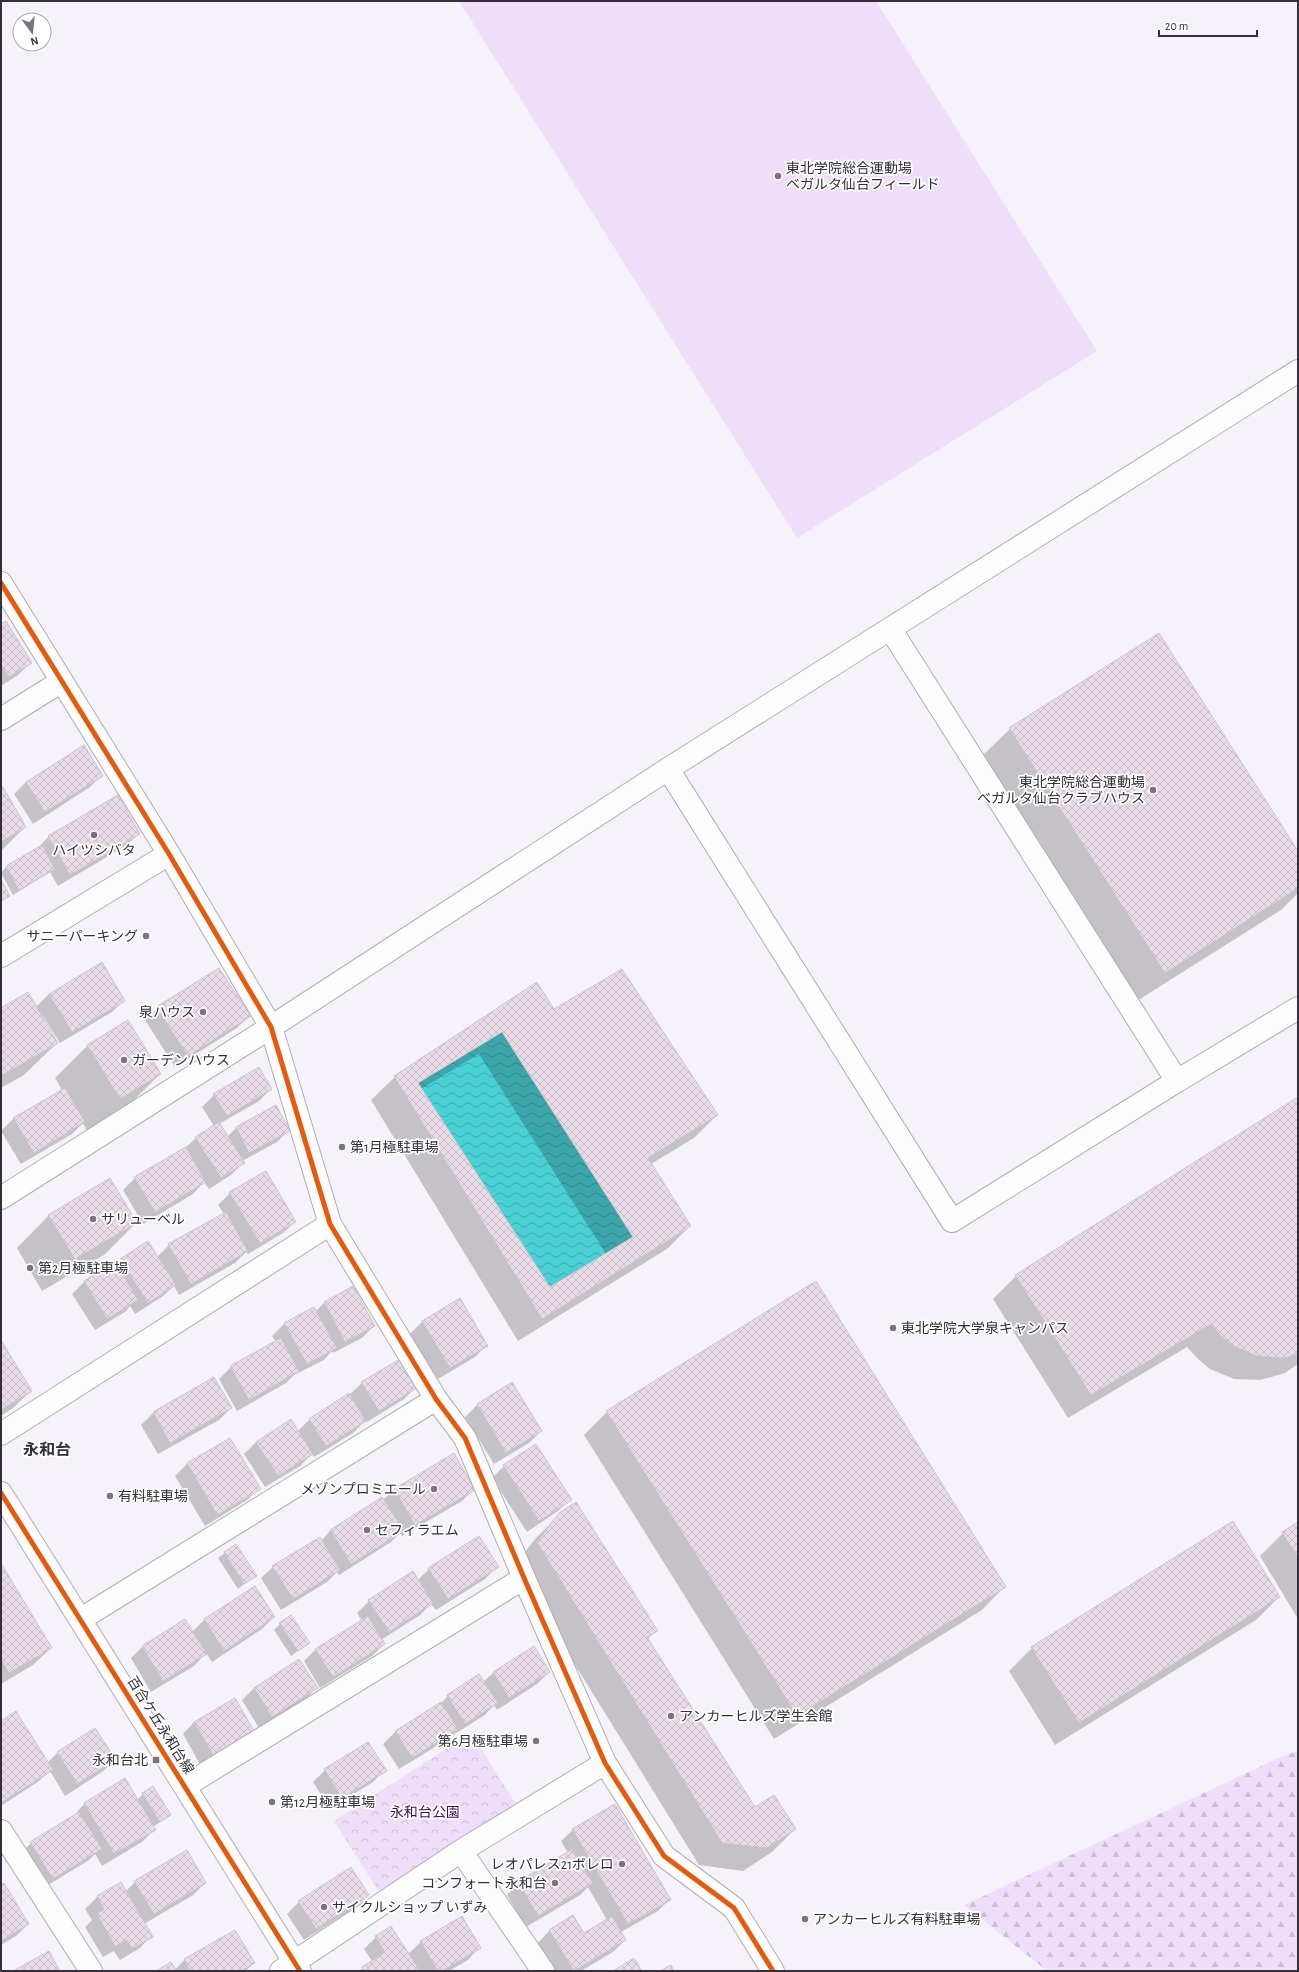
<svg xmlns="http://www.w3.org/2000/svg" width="1299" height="1972" viewBox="0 0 1299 1972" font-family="'Alegreya Sans','Noto Sans JP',sans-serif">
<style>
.grass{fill:#eedefa}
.forest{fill:url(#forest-firs)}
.park{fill:url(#park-crowns)}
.water{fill:url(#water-waves)}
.shadow{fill:#0003;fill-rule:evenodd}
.building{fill:url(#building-cross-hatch);stroke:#cbc5cb;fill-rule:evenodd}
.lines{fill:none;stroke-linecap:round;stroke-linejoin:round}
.minor-casing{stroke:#b0acb3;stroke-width:24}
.minor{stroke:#fefdfe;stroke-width:22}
.cycleway-casing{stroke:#fff;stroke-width:8}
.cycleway{stroke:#e8590c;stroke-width:5}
.poi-dot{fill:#78737c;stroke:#fff;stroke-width:1.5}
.labels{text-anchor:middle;stroke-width:3.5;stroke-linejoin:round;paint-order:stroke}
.poi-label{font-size:14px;fill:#342f38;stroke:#fff;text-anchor:start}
.street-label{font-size:14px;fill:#342f38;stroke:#fff}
.park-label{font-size:14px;fill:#3e0d57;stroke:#fff}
.quarter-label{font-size:16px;font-weight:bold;fill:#342f38;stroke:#fff}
</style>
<defs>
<pattern id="forest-firs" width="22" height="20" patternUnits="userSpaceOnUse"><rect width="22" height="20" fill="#eedefa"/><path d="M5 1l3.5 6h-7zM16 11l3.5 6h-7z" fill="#cdbfd7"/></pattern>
<pattern id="park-crowns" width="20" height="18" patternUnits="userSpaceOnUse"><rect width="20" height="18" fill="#eedefa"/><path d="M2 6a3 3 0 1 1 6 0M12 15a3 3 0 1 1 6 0" fill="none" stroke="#cdbfd7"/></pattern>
<pattern id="water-waves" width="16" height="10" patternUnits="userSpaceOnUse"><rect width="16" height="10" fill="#4ad1d5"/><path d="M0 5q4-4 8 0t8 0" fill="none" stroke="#3eaaae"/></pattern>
<pattern id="building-cross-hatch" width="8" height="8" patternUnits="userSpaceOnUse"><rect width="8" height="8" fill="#eadbe9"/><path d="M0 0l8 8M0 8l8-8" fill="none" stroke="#c9bcc9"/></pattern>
</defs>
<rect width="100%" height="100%" fill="#f6f2f9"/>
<path class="grass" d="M459,1H876L1097,351L797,538Z"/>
<path class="forest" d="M1298,1751V1971H1047L964,1905L1285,1755Z"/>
<path class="park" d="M471,1733L516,1804L379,1892L334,1821Z"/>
<path class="water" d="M502,1032L633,1237L550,1287L418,1083Z"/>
<path class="shadow" d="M1,625L30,663L18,675L1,686Z
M1010,729L1298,853V893L1281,910L1132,1004L977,761Z
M84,746L102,775L90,787L33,824L14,794L26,782Z
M1,789L25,827L1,851Z
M117,797L139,833L127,845L58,886L50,872L13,895L1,873L6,867L37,849L48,837Z
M537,983L554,1011L717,1115L694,1138L651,1164L690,1226L667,1249L518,1341L371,1100L395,1077ZM479,1054L606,1254L550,1289L421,1089Z
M49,994L124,1000L112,1012L60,1043L43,1016L42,1017L57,1043L24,1075L1,1088V1009L36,1007Z
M157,1008L249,1016L237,1028L175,1067L145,1020Z
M128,1021L160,1074L128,1106L87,1131L83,1123L72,1134L21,1164L1,1131L13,1119L62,1090L55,1078L87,1046Z
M271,1089L259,1101L219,1124L227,1137L236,1128L276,1106L289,1130L277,1142L242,1161L243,1163L231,1175L209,1189L204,1182L193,1194L143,1224L123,1190L135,1178L184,1149L196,1138L214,1126L202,1107L214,1095Z
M1298,1098V1364L1285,1373L1260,1380L1234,1379L1210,1369L1198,1359L1187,1347L1068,1418L993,1299L1016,1276Z
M230,1193L295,1222L283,1233L248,1254L246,1252L235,1263L179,1295L174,1286L163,1296L135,1314L130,1306L125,1312L95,1330L72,1294L84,1282L115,1263L116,1265L148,1242L157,1257L169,1245L224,1214L218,1205Z
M49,1215L136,1223L104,1255L42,1291L17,1248Z
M353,1288L374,1326L362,1338L333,1353L332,1351L324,1360L294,1375L286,1383L237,1411L219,1379L231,1367L276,1342L272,1336L284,1324L314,1308L316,1311L324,1303Z
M459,1299L487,1345L475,1357L438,1379L410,1334L422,1322Z
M1,1342L31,1391L13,1408L1,1416Z
M214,1379L231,1408L219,1420L158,1454L141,1425L153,1413Z
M362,1383L416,1387L404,1399L367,1422L366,1420L353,1433L314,1457L312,1454L300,1466L265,1487L244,1454L256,1442L290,1421L297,1432L309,1420L349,1395Z
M512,1384L541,1431L529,1443L494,1464L465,1417L477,1405Z
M607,1412L1005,1586L982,1610L774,1739L584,1435Z
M230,1439L259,1488L247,1500L205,1526L175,1476L187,1464Z
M453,1454L474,1489L462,1501L402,1536L400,1533L391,1542L339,1575L337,1572L327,1582L281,1610L261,1578L273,1567L321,1541L330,1531L382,1498L383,1500L394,1490Z
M504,1466L570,1499L558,1511L527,1532L492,1478Z
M560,1514L656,1630L648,1639L755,1808L795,1829L772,1852L743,1871L699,1865L514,1566L536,1538Z
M1298,1523V1619L1260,1556L1283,1533Z
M479,1538L497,1567L485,1579L436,1610L431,1604L420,1615L381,1640L384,1644L372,1656L320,1688L304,1661L316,1649L362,1621L357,1613L369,1601L418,1580L429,1569Z
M236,1545L255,1575L238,1589L218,1558Z
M1,1564L51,1648L33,1665L1,1684Z
M254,1587L274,1617L262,1629L212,1662L206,1653L194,1666L151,1692L131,1658L143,1646L192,1632L204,1620Z
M1279,1597L1256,1620L1055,1745L1009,1671L1032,1648Z
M280,1624L309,1643L291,1656L274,1630Z
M533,1647L549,1672L537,1684L497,1710L494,1705L485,1715L453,1735L452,1733L445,1741L399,1769L383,1744L395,1732L441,1703L448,1696L479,1676L483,1682L493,1673Z
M254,1688H316L305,1700L259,1728L242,1700Z
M1,1722L47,1763L57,1753L95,1729L114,1760L102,1772L65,1796L50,1771L39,1781L1,1806Z
M194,1722L253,1731L241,1743L201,1766L183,1734Z
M325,1770H385L373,1782L330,1809L313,1782Z
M125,1780L137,1800L143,1794L170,1815L153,1827L154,1830L142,1842L102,1866L95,1854L89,1860L40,1890L19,1855L31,1843L73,1817L84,1804Z
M573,1830L670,1899L658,1911L621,1932L625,1940L613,1952L581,1971H555L538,1943L549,1931L584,1935L607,1920L588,1887L580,1895L526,1927L507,1895L518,1883L568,1853L561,1841Z
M135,1882L205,1883L193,1895L144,1924L151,1936L140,1948L120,1960L114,1951L103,1957L85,1927L92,1920L85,1909L97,1897L121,1884L125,1892Z
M1,1886L28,1924L16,1936L1,1945Z
M368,1895L356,1907L304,1940L287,1914L299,1902Z
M235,1931L254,1963L246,1971H158L175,1970L184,1960Z
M376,1937L408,1954L421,1942L479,1948L468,1960L449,1971H359L372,1961L364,1949Z"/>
<path class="building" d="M6,621L32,663L9,677L1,665V624Z
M1159,633L1298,851V888L1165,973L1009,728Z
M84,745L103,776L45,812L26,782Z
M3,787L26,827L1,842V788Z
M118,795L140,834L70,875L48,836Z
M42,845L55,869L19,890L6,866Z
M1,880L10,896L1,901Z
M102,962L125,1001L72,1032L49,994Z
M219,968L251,1016L188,1056L156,1007Z
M622,969L718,1115L648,1158L691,1226L542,1319L394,1076L537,982L554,1009ZM502,1032L633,1237L550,1287L418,1083Z
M28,992L58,1043L1,1076V1008Z
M128,1020L161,1074L120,1099L87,1045Z
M259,1067L272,1089L227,1116L213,1094Z
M65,1088L85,1122L34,1153L13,1118Z
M1298,1097V1354L1284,1358L1257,1356L1233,1346L1221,1336L1211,1324L1091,1395L1015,1275Z
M276,1105L290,1131L249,1153L236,1127Z
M219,1122L245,1163L221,1178L195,1137Z
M186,1147L206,1182L155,1212L134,1177Z
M266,1171L296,1222L260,1243L229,1192Z
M110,1178L137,1223L75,1259L48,1215Z
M226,1212L248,1251L191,1284L168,1244Z
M148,1241L176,1285L148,1303L120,1259Z
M115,1262L138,1300L107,1319L84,1281Z
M816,1281L1006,1587L797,1716L606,1411Z
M353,1286L375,1326L345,1342L324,1302Z
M460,1298L488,1346L450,1368L422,1321Z
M314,1307L337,1348L307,1364L284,1323Z
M281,1338L299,1371L249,1400L230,1366Z
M1,1340L32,1391L1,1410Z
M400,1359L417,1388L379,1411L361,1382Z
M214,1377L232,1408L170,1443L153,1412Z
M512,1382L542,1431L506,1453L477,1404Z
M349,1393L366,1421L326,1446L309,1419Z
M291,1419L313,1454L278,1476L256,1442Z
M230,1438L261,1489L217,1515L187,1463Z
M536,1444L572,1500L539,1521L503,1465Z
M454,1453L475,1490L415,1525L394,1489Z
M382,1497L404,1531L351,1564L330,1530Z
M576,1502L658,1631L647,1637L755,1807L774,1795L796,1829L767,1848L722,1843L537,1542L559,1513Z
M1233,1521L1280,1597L1079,1723L1031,1647Z
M1298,1522V1558L1282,1532Z
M479,1536L499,1567L448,1599L428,1568Z
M320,1537L340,1570L293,1599L272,1566Z
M236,1544L257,1576L244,1584L224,1552Z
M1,1563L52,1648L9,1673L1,1659Z
M413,1571L433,1603L389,1632L368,1600Z
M255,1586L275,1617L224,1651L204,1619Z
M291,1615L310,1643L298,1651L279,1623Z
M368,1616L385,1644L333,1677L315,1649Z
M185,1619L207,1654L163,1681L142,1646Z
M534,1646L550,1672L509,1698L493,1672Z
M299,1659L318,1688L272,1717L254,1688Z
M479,1674L498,1703L465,1724L447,1695Z
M235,1698L254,1731L213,1755L194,1722Z
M441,1702L458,1729L412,1758L395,1731Z
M16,1711L53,1770L1,1803V1721Z
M95,1728L116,1760L77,1784L57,1752Z
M368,1742L387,1771L342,1798L324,1769Z
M125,1778L156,1830L114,1854L84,1803Z
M153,1786L171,1815L160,1822L142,1793Z
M615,1804L671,1900L628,1924L572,1829Z
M79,1812L102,1849L53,1879L30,1842Z
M572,1849L593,1883L538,1916L518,1882Z
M187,1850L206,1883L154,1914L134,1881Z
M351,1867L369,1895L316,1929L298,1901Z
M121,1882L153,1937L132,1949L127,1940L115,1946L97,1914L104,1909L97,1896Z
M4,1883L29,1924L1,1941V1884Z
M573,1915L584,1933L612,1916L626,1940L574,1971L549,1930Z
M462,1916L481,1948L442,1971H438L420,1941Z
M391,1926L420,1971H364L362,1967L385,1952L375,1936Z
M235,1930L255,1963L241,1971H190L184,1959Z
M49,1951L60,1971H13Z
M634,1958L642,1971H613Z
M171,1962L177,1971H156Z
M671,1965L674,1971H660Z"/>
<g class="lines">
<defs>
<path id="minor" d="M1,583L169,854L271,1027L330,1224L436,1399L465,1438L524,1578L605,1763L664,1856L734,1908L773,1971
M891,630L1177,1081L1298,1008
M1,719L62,681
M668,769L952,1221L1177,1081
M1,956L169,854
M1,1198L271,1027L668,769L1298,371
M1,1434L330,1224
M1,1493L300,1971
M81,1619L436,1399
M185,1786L524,1578
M1,1831L91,1971
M461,1851L543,1971
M281,1971L461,1851L605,1763"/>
</defs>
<use href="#minor" class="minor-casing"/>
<use href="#minor" class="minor"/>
<defs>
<path id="cycleway" d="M1,583L169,854L271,1027L330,1224L436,1399L465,1438L524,1578L605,1763L664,1856L734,1908L773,1971
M1,1493L300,1971"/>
</defs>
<use href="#cycleway" class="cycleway-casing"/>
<use href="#cycleway" class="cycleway"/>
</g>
<g class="poi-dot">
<circle cx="778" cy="176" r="4"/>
<circle cx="1153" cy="790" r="4"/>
<circle cx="94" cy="835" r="4"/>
<circle cx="146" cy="936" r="4"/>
<circle cx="203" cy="1012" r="4"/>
<circle cx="124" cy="1060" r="4"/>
<circle cx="342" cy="1147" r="4"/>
<circle cx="93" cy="1219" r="4"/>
<circle cx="30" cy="1268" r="4"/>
<circle cx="893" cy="1328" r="4"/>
<circle cx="434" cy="1489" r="4"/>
<circle cx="110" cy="1496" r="4"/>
<circle cx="367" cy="1530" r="4"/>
<circle cx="671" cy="1716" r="4"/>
<circle cx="536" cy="1741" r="4"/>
<rect x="152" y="1756" width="8" height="8" rx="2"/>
<circle cx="272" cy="1802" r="4"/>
<circle cx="622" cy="1864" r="4"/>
<circle cx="555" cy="1883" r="4"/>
<circle cx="324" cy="1907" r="4"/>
<circle cx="805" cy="1919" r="4"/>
</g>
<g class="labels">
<g class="poi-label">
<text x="786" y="173">東北学院総合運動場<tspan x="786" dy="16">ベガルタ仙台フィールド</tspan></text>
<text x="1145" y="787" text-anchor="end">東北学院総合運動場<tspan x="1145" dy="16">べガルタ仙台クラブハウス</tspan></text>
<text x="94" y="855" text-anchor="middle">ハイツシバタ</text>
<text x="138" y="941" text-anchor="end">サニーパーキング</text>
<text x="195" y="1017" text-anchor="end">泉ハウス</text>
<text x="132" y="1065">ガーデンハウス</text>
<text x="350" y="1152">第1月極駐車場</text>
<text x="101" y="1224">サリューベル</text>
<text x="38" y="1273">第2月極駐車場</text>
<text x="901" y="1333">東北学院大学泉キャンパス</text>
<text x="426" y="1494" text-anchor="end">メゾンプロミエール</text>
<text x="118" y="1501">有料駐車場</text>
<text x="375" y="1535">セフィラエム</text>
<text x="679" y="1721">アンカーヒルズ学生会館</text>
<text x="528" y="1746" text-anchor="end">第6月極駐車場</text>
<text x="148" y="1765" text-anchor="end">永和台北</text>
<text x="280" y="1807">第12月極駐車場</text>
<text x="614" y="1869" text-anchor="end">レオパレス21ボレロ</text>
<text x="547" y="1888" text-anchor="end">コンフォート永和台</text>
<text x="332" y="1912">サイクルショップ いずみ</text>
<text x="813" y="1924">アンカーヒルズ有料駐車場</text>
</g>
<g class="street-label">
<text transform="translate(161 1725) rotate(58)" y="5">百合ケ丘永和台線</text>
</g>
<g class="park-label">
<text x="425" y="1817">永和台公園</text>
</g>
<g class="quarter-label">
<text x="47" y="1455">永和台</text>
</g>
</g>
<rect width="1299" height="1972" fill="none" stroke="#342f38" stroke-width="4"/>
<g transform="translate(32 32) rotate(165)"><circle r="19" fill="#ffffff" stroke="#aeacaf"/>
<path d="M0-3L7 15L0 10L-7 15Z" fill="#78737c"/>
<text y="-6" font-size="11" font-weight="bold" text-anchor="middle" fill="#342f38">N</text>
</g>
<path d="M1159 30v6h98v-6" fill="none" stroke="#342f38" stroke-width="2"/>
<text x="1165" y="30" font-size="12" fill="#342f38" stroke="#ffffff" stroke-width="3" paint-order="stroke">20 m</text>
</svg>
